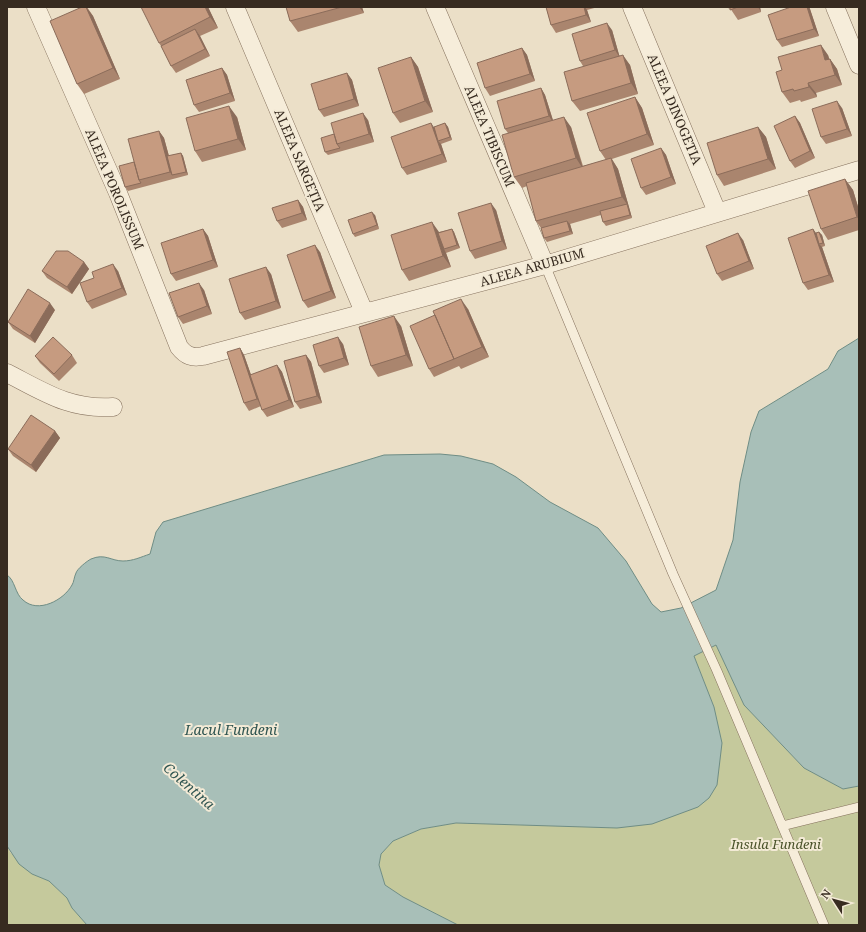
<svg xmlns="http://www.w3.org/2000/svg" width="866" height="932" viewBox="0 0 866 932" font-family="'Noto Serif',serif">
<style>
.green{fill:#c5c99c}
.water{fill:#a8bfb8;stroke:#6f8d85}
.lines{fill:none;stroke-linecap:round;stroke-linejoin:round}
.lane-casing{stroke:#86725e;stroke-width:10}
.street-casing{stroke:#86725e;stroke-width:19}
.lane{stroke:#f6edda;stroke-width:9}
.street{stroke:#f6edda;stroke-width:18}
.wall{fill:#aa856e}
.shaded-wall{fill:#8b6c5a}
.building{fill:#c69b80;stroke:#8b6c5a}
.labels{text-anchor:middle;stroke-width:4;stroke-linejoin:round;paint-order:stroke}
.street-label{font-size:13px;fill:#372b20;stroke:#f3ead6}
.park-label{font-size:13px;font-style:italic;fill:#495229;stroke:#f3ead6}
.water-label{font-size:14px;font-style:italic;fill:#315652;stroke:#f3ead6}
</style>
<rect width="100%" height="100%" fill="#ebdfc7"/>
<path class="green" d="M716,645L744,705L804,768L843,789L859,786V925H458L403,897L385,885L379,865L381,854L393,841L421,829L456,823L533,825L714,707L694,656Z
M7,846L10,852L32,874L49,881L67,898L72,908L87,925H7Z"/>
<path class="water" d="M859,338V786L843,789L804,768L744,705L716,645L694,656L714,707L722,743L717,785L709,798L698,807L652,824L617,828L456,823L421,829L393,841L381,854L379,865L385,885L403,897L458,925H87L72,908L67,898L49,881L32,874L19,864L7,846V575C15,580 15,594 23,600C38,614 64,600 72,585C74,582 74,577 76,573C77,569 87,561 91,559C105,553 111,561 123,561C133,561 141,557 150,554L156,532L163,522L384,455L440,454L461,456L493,464L516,477L550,502L598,528L626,561L652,604L661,612L681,608L716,590L733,540L740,482L751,432L759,411L828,369L838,351Z"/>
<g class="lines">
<defs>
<path id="lane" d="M545,265L673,574L717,671L824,925
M782,826L859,807"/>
<path id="street" d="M36,7L118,193L179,347C186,356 192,358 203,356L545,265L859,170
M235,7L364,312
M435,7L545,265
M632,7L717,212
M835,7L859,65
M7,373C44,392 70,410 113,407"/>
</defs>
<use href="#lane" class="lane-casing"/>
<use href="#street" class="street-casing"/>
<use href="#lane" class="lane"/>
<use href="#street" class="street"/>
</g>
<path class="wall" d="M82,7H87L93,16L120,79L84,94L77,84Z
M208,7L218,28L200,36L210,56L176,73L171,66L161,46L159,43Z
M286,7H362L364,13L298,32L290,21Z
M546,7H598L587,10L591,22L556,33L551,25Z
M728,7H760L761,12L738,20L730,8L729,9Z
M791,7H809L810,9L819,36L782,47L777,40Z
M612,30L619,55L630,65L638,94L580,111L572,101L583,66L580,61Z
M522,48L527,55L535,81L490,96L485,88Z
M828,55L829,59H830L837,69L842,85L816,93L817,97L801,102L800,100L790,103L782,92V70Z
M411,57L418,67L433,112L400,123L393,113Z
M222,68L227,75L235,101L199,112L194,105Z
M347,73L352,80L359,106L324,117L319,110Z
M541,88L545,95L553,120L571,127L583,166L606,160L600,151L635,97L642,108L654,145L612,159L618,169L632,218L606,226L603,222L601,215L570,224L573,234L547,242L544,238L541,228L536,221L527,186L522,188L514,177L508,133L505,129Z
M842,108L852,136L826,144L821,137Z
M795,116L800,123L815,158L795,168L790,161Z
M237,117L246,150L202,162L195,151Z
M368,120L374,142L328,155L325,152Z
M445,123L448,127L452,140L441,144L447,162L407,175L402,168L434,127Z
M758,127L766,137L776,169L724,186L717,175Z
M159,131L164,138L169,156L181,153L183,156L188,175L128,191L125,187L134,162Z
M661,148L666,155L676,184L646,195L641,188Z
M845,179L853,190L859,210V230L828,240L821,229Z
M298,200L303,207L307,220L282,228L277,221Z
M496,210L507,249L475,259L470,251Z
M375,215L379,229L355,237L353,234Z
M203,229L208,236L218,267L176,281L171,274Z
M452,229L454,232L460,248L446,253L451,267L409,281L402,270L439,232Z
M813,229L816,233L819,232L822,235L825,246L822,247L834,282L808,290L803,283Z
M743,240L754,269L722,281L717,274Z
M320,252L336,298L308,308L303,301Z
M84,262L89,269L72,294L47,278L42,271Z
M118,271L127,295L92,309L87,302Z
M271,274L281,308L245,320L240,313Z
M204,290L212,314L183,324L178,317Z
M468,309L489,357L461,369L459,366L434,377L429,369Z
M55,310L35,343L13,329L8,322Z
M401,326L413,366L378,377L371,366Z
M343,344L349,365L324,373L319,366Z
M240,348L244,355L251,375L277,365L282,372L294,407L267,417L262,410L261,406L249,411L244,403Z
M72,355L77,363L59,381L40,363L35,356Z
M306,355L311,362L322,403L300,409L295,402Z
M55,431L60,438L36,472L13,456L8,449Z"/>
<path class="shaded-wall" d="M86,7L93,16L120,79L113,68Z
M205,7H208L218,28L210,17Z
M359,7H362L364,13Z
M584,7H585L587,10L591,22L586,15Z
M758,7H760L761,12Z
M807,7H809L810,9L819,36L814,29Z
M607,23L612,30L620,58L615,50Z
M195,29L200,36L210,56L205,49Z
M821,45L828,55L833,71L825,60Z
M522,48L527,55L535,81L530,74Z
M623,55L630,65L638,94L631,83Z
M411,57L418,67L433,112L425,101Z
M830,59L837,69L842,85L835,75Z
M222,68L227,75L235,101L230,93Z
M347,73L352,80L359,106L354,99Z
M808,83L816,93L817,97L809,87Z
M541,88L545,95L554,124L549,116Z
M635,97L642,108L654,145L647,134Z
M837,101L842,108L852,136L847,129Z
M229,106L237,117L246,150L238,139Z
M363,113L368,120L374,142L369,134Z
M795,116L800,123L815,158L810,151Z
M564,117L571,127L583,169L576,158Z
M431,123L436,130L438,141L441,144L447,162L442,154Z
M445,123L448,127L452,140L450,137Z
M758,127L766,137L776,169L768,159Z
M159,131L164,138L174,175H172L170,172Z
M661,148L666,155L676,184L671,177Z
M181,153L183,156L188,175L186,172Z
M611,158L618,169L629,207L622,197Z
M845,179L853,190L859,210V220L857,217Z
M298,200L303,207L307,220L302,213Z
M491,203L496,210L507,249L502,241Z
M627,204L629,207L632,218L630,215Z
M372,212L375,215L379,229L377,225Z
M567,221L570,224L573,234L570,231Z
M432,222L439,232L444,249L446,253L451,267L443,256Z
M203,229L208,236L218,267L213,260Z
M452,229L454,232L460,248L457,245Z
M813,229L818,236L819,244L822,247L834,282L829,275Z
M819,232L822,235L825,246L823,243Z
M738,233L743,240L754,269L749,261Z
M315,245L320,252L336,298L331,291Z
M84,262L89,269L72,294L67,287Z
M113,264L118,271L127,295L122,288Z
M266,267L271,274L281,308L276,301Z
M199,283L204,290L212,314L207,306Z
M461,299L468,309L489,357L482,347Z
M50,303L55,310L35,343L30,336Z
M394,316L401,326L413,366L406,355Z
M338,337L343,344L349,365L344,358Z
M240,348L244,355L262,406L257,399Z
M306,355L311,362L322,403L317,396Z
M277,365L282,372L294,407L289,400Z
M55,431L60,438L36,472L31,465Z"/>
<path class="building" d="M82,7H86L113,68L77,84L50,21Z
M141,7H205L210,17L159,43Z
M286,7H342L290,21Z
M546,7H584L586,15L551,25Z
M730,7H738L730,10Z
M791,7H807L814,29L777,40L768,15Z
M607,23L615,50L580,61L572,34Z
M195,29L205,49L171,66L161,46Z
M821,45L825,60L830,59L835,75L808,83L809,87L794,91L793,89L782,92L776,72L782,70L778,57Z
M522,48L530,74L485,88L477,63Z
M623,55L631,83L572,101L564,72Z
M411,57L425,101L393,113L378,68Z
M222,68L230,93L194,105L186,80Z
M347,73L354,99L319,110L311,84Z
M541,88L549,116L505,129L497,101Z
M635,97L647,134L600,151L587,113Z
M837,101L847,129L821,137L812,109Z
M229,106L238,139L195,151L186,118Z
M363,113L369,134L337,144L331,123Z
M795,116L810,151L790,161L774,126Z
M564,117L576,158L514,177L502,135Z
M431,123L442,154L402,168L391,137Z
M445,123L450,137L438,141L434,127Z
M758,127L768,159L717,175L707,143Z
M159,131L170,172L139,180L128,139Z
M334,134L337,144L340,148L325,152L321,138Z
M661,148L671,177L641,188L631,159Z
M181,153L186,172L172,175L167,156Z
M611,158L622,197L536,221L526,183Z
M134,162L139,180L141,183L125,187L119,166Z
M845,179L857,217L821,229L808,191Z
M298,200L302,213L277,221L272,208Z
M491,203L502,241L470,251L458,213Z
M627,204L630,215L603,222L600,211Z
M372,212L377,225L353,234L348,220Z
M567,221L570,231L544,238L541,228Z
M432,222L443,256L402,270L391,235Z
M203,229L213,260L171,274L161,243Z
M452,229L457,245L444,249L438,233Z
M813,229L829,275L803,283L788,238Z
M819,232L823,243L819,244L816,233Z
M738,233L749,261L717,274L706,246Z
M315,245L331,291L303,301L287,255Z
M56,251H68L84,262L67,287L42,271Z
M113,264L122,288L87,302L80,283L94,278L92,272Z
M266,267L276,301L240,313L229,279Z
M199,283L207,306L178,317L169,293Z
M28,289L50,303L30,336L8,322Z
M461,299L482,347L454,359L433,311Z
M435,315L454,359L429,369L410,326Z
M394,316L406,355L371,366L359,327Z
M53,337L72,355L54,374L35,356Z
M338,337L344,358L319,366L313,345Z
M240,348L257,399L244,403L227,352Z
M306,355L317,396L295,402L284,361Z
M277,365L289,400L262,410L250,375Z
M31,415L55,431L31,465L8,449Z"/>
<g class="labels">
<g class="street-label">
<text transform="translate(675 109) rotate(67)" y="5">ALEEA DINOGETIA</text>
<text transform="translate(490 136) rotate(67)" y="5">ALEEA TIBISCUM</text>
<text transform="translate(300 160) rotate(67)" y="5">ALEEA SARGEȚIA</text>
<text transform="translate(115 189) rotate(67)" y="5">ALEEA POROLISSUM</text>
<text transform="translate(532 267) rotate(-16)" y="5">ALEEA ARUBIUM</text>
</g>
<g class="park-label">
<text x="776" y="849">Insula Fundeni</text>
</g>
<g class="water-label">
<text x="231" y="735">Lacul Fundeni</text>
<text transform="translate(189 786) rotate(41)" y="5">Colentina</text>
</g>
</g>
<rect width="866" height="932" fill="none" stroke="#372b20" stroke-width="16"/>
<g transform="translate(834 900) rotate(306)" stroke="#f3ead6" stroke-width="3" paint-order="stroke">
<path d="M0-3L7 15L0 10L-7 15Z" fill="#372b20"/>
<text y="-6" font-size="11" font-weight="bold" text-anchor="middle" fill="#372b20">N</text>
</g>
</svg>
